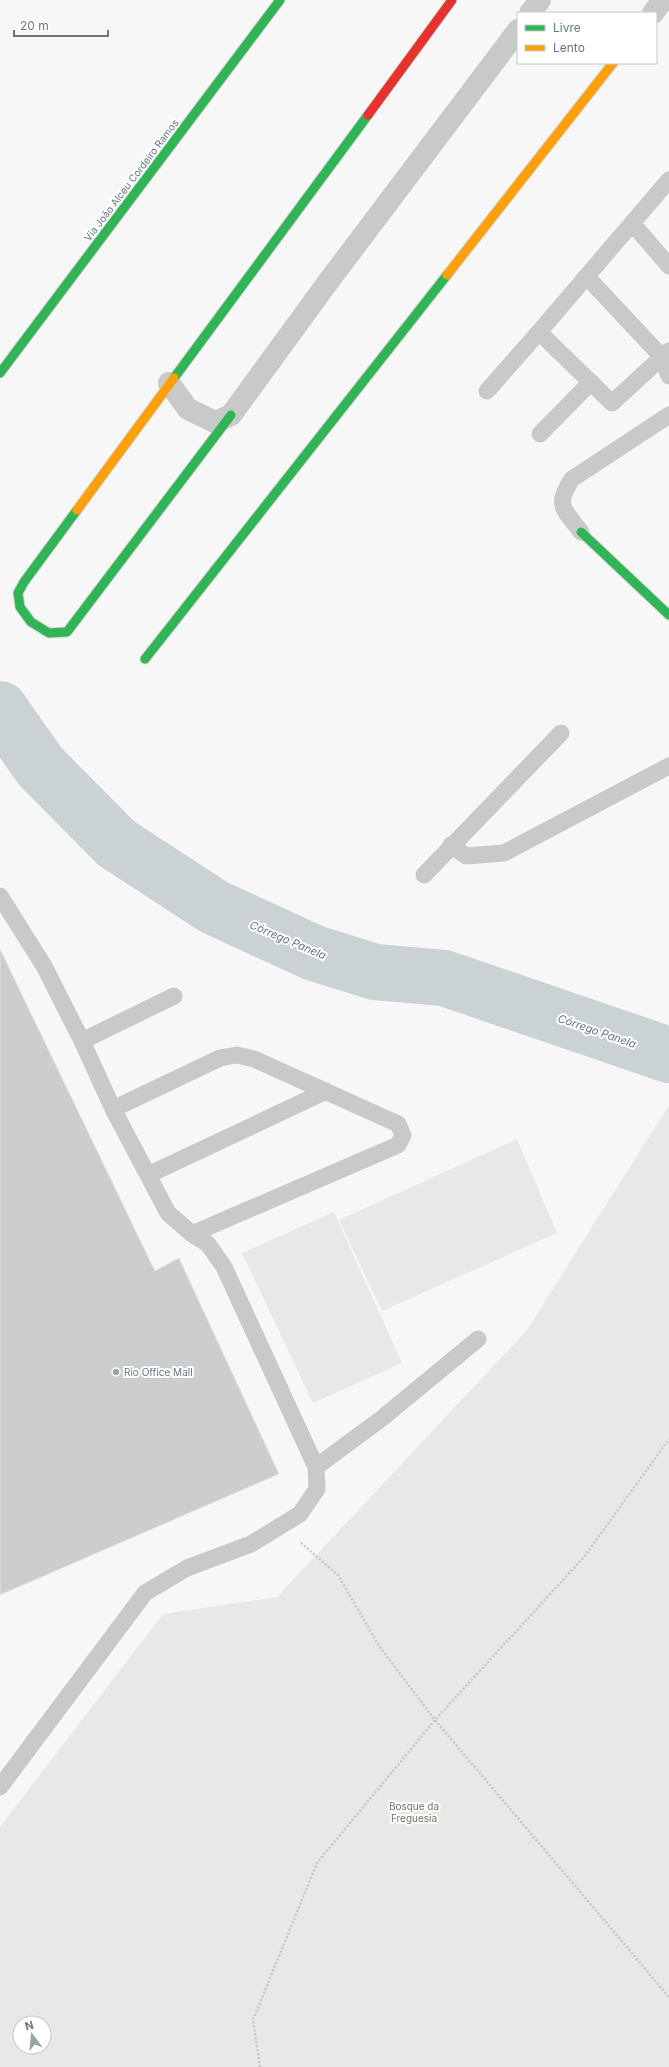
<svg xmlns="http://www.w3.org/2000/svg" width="669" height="2067" viewBox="0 0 669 2067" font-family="Inter,sans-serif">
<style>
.green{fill:#e6e9e5;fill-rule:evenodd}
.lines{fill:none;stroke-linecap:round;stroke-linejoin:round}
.river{stroke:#cad2d4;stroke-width:56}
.building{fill:#cbcdce;stroke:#e6e6e6}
.fast-casing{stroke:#d3d4d5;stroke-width:11}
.slow-casing{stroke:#d3d4d5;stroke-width:11}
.jam-casing{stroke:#d3d4d5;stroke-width:11}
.path{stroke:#c6c7c8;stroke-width:2.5;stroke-dasharray:2 2;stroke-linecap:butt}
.lane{stroke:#c8caca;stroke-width:17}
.street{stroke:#c8caca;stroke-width:22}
.fast{stroke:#30b455;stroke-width:9}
.slow{stroke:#ff9f0a;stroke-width:9}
.jam{stroke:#e5322d;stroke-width:9}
.poi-dot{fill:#99a4a8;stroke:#fff;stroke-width:1.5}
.labels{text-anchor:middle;stroke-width:4;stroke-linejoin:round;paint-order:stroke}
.street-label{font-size:10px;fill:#66777e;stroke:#fff}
.poi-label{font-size:10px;fill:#66777e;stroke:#fff;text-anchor:start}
.park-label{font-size:10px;fill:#6a7765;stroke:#fff}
.water-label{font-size:11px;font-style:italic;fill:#617578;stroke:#fff}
</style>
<rect width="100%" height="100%" fill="#f7f7f7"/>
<path class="green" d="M669,1105V2067H0V1827L163,1614L277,1597L527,1330ZM20,2023H44V2047H20Z
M517,1139L557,1233L382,1311L339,1220Z
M334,1212L402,1363L313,1403L242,1253Z"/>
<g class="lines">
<path class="river" d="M0,709L40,766L116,843L214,907L314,953L375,972L444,978L669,1055"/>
</g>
<path class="building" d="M0,949L155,1271L179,1258L279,1474L0,1595Z"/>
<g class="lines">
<defs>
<path id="fast" d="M0,373L280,0
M174,378L368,115
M77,510L24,582L18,593L20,607L31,622L49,633L67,632L231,415
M581,532L669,615
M145,659L447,275"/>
<path id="slow" d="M447,275L613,63
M77,510L174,378"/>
<path id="jam" d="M368,115L452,0"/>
</defs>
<use href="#fast" class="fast-casing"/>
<use href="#slow" class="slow-casing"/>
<use href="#jam" class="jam-casing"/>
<path class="path" d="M301,1543L338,1575L379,1646L435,1720L669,1997
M260,2067L253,2020L317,1863L435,1720L584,1557L669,1439"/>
<path class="lane" d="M632,223L669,266
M587,277L662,357L669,351
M539,332L612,403L662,357L669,376
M487,391L539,332L669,180
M540,434L591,382
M581,532C564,509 554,506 572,479L669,415
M451,845L466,856L504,853L669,766
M424,875L561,733
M0,896L44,966L82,1041L113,1109L168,1213L192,1234L208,1244L224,1267L316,1467L317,1489L300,1514L251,1544L187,1568L145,1593L0,1787
M82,1041L174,996
M113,1109L220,1058L237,1055L254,1059L398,1124L403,1135L398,1145L192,1234
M148,1175L326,1091
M316,1467L381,1419L478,1339"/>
<path class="street" d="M530,13L540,0
M653,13L663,0
M169,383L188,409L215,422L231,415L328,282L518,30"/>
<use href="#fast" class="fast"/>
<use href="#slow" class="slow"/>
<use href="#jam" class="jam"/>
</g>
<circle class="poi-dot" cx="116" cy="1372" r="4"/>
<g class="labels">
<g class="street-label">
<text transform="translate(131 180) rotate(-53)" y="4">Via João Alceu Cordeiro Ramos</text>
</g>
<g class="poi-label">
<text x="124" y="1376">Rio Office Mall</text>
</g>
<g class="park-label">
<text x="414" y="1810">Bosque da<tspan x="414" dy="12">Freguesia</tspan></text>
</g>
<g class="water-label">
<text transform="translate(288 940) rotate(23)" y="4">Córrego Panela</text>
<text transform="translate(597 1031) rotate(19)" y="4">Córrego Panela</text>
</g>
</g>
<rect x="517" y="12" width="140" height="52" fill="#ffffff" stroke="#c2c9cb"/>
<rect x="525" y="25" width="20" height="6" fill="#30b455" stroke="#c2c9cb"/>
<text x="553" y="32" font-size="12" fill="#66777e">Livre</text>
<rect x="525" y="45" width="20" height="6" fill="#ff9f0a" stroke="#c2c9cb"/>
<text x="553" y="52" font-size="12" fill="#66777e">Lento</text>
<g transform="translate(32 2035) rotate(344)"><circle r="19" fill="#ffffff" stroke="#c2c9cb"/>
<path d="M0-3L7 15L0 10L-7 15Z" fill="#99a4a8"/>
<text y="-6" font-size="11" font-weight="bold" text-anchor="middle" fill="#66777e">N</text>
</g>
<path d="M14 30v6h94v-6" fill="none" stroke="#66777e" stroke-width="2"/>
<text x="20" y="30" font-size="12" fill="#66777e" stroke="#ffffff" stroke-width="3" paint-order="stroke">20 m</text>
</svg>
